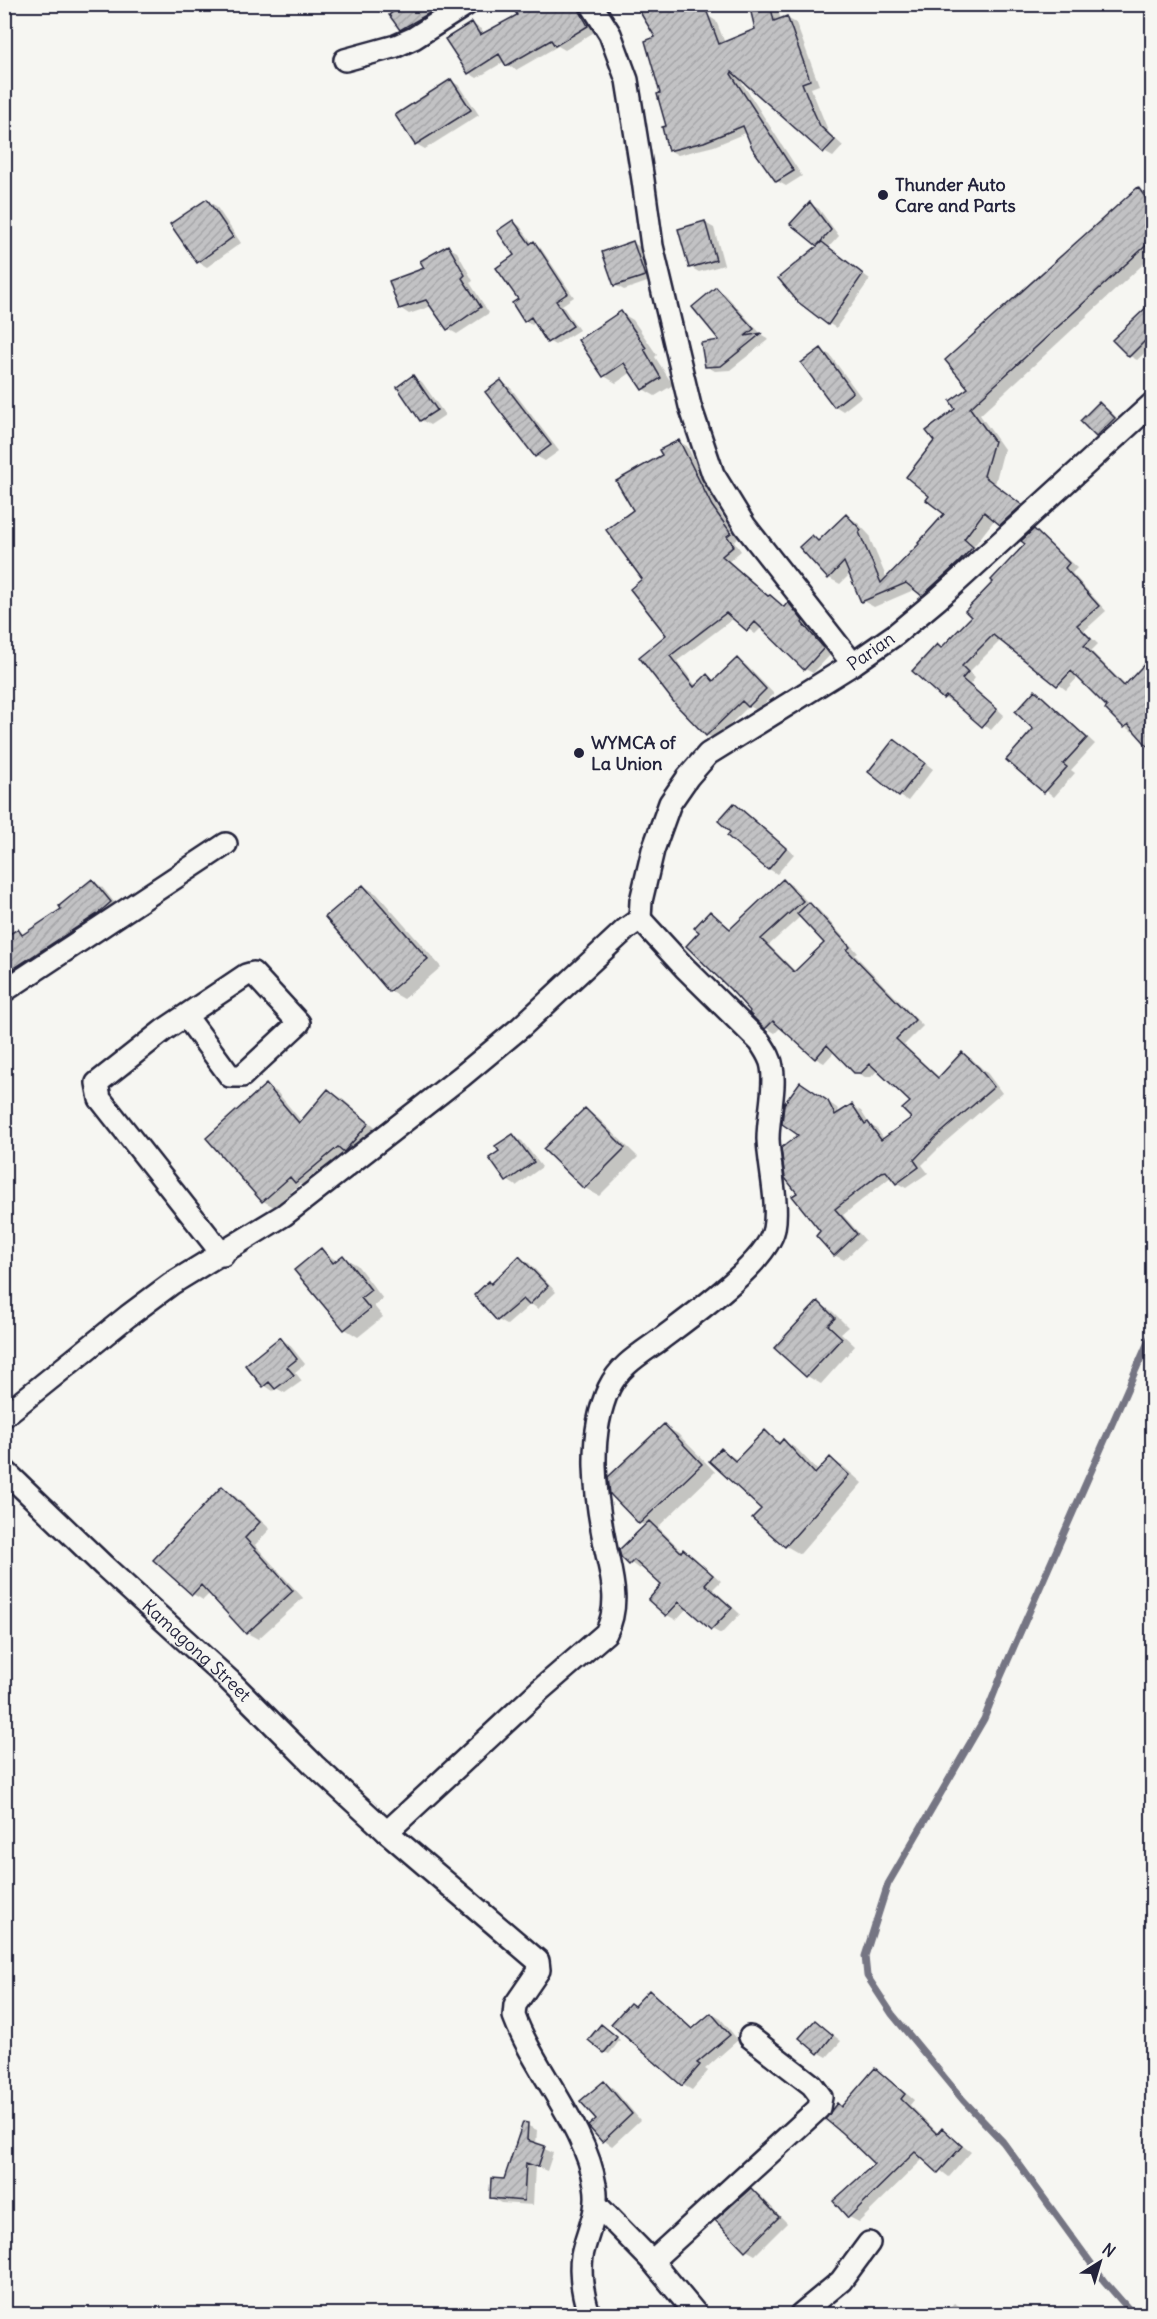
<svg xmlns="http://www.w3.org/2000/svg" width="1157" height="2319" viewBox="0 0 1157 2319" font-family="Delius,sans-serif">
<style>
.shadow{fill:#0003;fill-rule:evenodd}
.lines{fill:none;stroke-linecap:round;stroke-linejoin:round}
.stream{stroke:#757583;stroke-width:7}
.building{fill:url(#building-hatch);stroke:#22223b;stroke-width:1.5}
.street-casing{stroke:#22223b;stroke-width:26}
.street{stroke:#f6f6f2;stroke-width:21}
.poi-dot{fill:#22223b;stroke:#f6f6f2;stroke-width:2}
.labels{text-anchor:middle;stroke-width:6;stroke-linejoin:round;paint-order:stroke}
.poi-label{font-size:18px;font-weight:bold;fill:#22223b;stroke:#f6f6f2;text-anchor:start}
.street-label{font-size:18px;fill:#22223b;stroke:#f6f6f2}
</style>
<defs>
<pattern id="building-hatch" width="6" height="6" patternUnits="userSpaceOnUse" patternTransform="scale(1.5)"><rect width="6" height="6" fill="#c2c2c4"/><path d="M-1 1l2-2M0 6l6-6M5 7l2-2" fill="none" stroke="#a6a6a9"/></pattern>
</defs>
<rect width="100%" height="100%" fill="#f6f6f2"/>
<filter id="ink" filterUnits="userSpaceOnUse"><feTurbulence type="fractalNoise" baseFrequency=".0167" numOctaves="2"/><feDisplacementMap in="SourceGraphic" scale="12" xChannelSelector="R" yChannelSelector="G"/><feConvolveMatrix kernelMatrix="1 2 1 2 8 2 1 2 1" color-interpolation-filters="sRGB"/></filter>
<g filter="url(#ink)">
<path class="shadow" d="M388,4H433L441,16L410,35L401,29Z
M513,4H581L596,31L565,50L558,46L516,70L507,65L505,61L477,78L469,73L472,24L481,29L484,35L519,15Z
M762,4H771L777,8L781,20L787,18L796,23L819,85L811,88L829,133L843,146L833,157L824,152L737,75L802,176L786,186L777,181L748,132L714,146L678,155L669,150L668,127L662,94L657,38L707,15L716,21L725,43L757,29Z
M451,81L460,86L479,115L425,149L416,144Z
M1138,189L1149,195L1152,200V256L980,415L1004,449L995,484L1032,513L1013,530L995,519L974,546L983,554L934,601L916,589L874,607L863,601L851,573L840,584L829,578L813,537L820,541L846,516L857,522L871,537L870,539L887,579L921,544L946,513L932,495L936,442L971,388Z
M207,201L216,206L241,243L207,267L198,262Z
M810,204L819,209L839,236L828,248L870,279L836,328L828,323L819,246L817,245Z
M513,222L520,226L533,244L540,247L574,297L562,305L579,330L555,345L548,341L536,322L532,325L525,321L520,299Z
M705,223L714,228L724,265L699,272L690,267Z
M633,243L642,248L653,280L624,290L615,285Z
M448,247L457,252L473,281L470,283L489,313L457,334L448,329L432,306L409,314L400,308L426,269Z
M716,289L725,294L762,335L769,339L730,370L715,371L706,366L722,341Z
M1152,304V346L1137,360L1130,356L1114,340Z
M621,313L633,320L657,355L655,357L673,385L655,396L643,389L632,372L616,383L604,376Z
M821,350L830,355L861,397L843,411L835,406Z
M413,377L422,382L445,415L430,425L421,420Z
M501,382L510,387L559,451L545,461L536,456L487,392Z
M1099,404L1108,409L1123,424L1106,441L1097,436L1082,421Z
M679,442L687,446L720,512L738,538L734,541L741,551L729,561L770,597L786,608L789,604L797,609L810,626L809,628L832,653L813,673L805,669L762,627L755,634L734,618L677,661L697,687L707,676L715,681L738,660L746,665L774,694L757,710L749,706L715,739L707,735L641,657L668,636L644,580L635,510L664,456Z
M1034,531L1042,536L1077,568L1072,573L1106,611L1084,631L1098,644L1091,651L1126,686L1149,662L1152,663V749L1135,730L1133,732L1125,727L1109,707L1078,677L1066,690L1001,640L969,672L975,678L970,684L1004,715L991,730L954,701L952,703L944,698L915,671L942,649L973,617L1028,544Z
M1035,692L1044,697L1095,744L1071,770L1075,773L1054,797L1008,760L1036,729Z
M895,740L933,769L908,801L900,796Z
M734,804L743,810L794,854L777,874L769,869L732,831Z
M92,881L101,886L119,908L4,985V939L18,930L25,935L64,909Z
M784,881L793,886L809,904L818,909L858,953L855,955L923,1026L904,1045L940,1078L963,1054L972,1059L988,1074L1002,1093L944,1143L922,1165L928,1173L906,1188L897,1183L892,1176L843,1215L865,1240L844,1260L834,1255L799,1193L801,1083L837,1108L840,1114L852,1106L861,1111L870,1125L877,1129L884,1139L913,1119V1102L878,1070L871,1077H865L855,1072L835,1051L824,1063L815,1058L781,1027L775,1033L766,1028L752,1011L701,932L710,913L732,929ZM801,916L826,943L796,972L769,945Z
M364,886L377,894L441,967L404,999L390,991Z
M266,1086L277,1092L302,1122L329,1091L340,1097L380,1131L307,1188L300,1184L274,1207L263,1201Z
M585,1110L598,1118L638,1157L599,1196L585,1188Z
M513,1136L522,1141L542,1167L516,1186L507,1180L501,1152Z
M321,1250L337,1261L343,1257L357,1265L383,1299L374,1306L383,1317L358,1337L345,1329Z
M520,1258L529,1263L556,1292L538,1309L531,1304L507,1325L498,1320L492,1285Z
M818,1303L832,1311L848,1327L841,1333L855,1346L821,1384L807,1376L776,1348Z
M280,1339L289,1344L305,1364L295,1372L302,1381L285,1393L276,1388L273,1391L264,1385Z
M664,1426L678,1434L715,1472L658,1527L683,1552L693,1556L721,1581L713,1589L740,1614L721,1634L712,1629L688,1607L676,1620L667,1615L663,1585L643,1566L639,1569L622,1556L646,1526L640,1523Z
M765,1432L782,1443L784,1441L797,1449L819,1472L830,1459L844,1467L862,1483L800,1554L786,1546L754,1518L763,1509L721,1450L738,1460Z
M222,1488L233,1494L270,1529L255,1545L303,1598L258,1639L247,1633L210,1593L203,1600L193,1594L155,1559Z
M649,1992L658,1997L693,2030L712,2014L721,2019L738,2040L705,2069L708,2071L692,2090L683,2085L613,2024L635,2007Z
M815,2021L841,2041L827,2057L818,2052Z
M605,2028L620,2040L609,2054L605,2052Z
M876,2070L885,2076L914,2100L910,2105L939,2134L942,2130L971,2152L949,2177L924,2158L859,2222L849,2217L876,2164L837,2105L842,2108Z
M604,2083L613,2088L640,2120L612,2146L603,2140L598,2119Z
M524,2124L537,2130L536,2145L553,2153L547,2171L535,2166L533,2205L501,2203L492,2198L505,2181Z
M751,2190L760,2195L787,2223L755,2255L746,2250Z
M954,2303L961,2307L969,2314H944Z"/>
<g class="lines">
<path class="stream" d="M1133,2314L1104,2281L1003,2142L963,2100L892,2014L867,1976L865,1956L888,1884L984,1719L1001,1676L1152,1333"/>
</g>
<path class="building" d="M403,4H429L433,11L400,30L389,15Z
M511,4H576L588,26L555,46L551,40L506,66L499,54L468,74L445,39L472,22L480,35L517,15Z
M635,4H704L719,44L755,29L749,4H770L774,21L787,16L810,80L802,83L812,108L820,126L835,140L823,153L732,72L731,74L794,171L776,182L752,148L743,126L704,142L668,151L662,127L666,126L657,94L660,93L645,41L655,37Z
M451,79L471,110L415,145L395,115Z
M1138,187L1152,207V240L970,408L994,441L984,476L1022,505L1000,525L984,512L964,539L973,547L958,563L922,596L906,583L861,602L844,562L828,579L799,547L812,535L818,541L846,514L861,530L859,532L881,583L919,544L918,543L944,514L926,500L929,496L906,477L934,441L926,431L955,409L950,401L968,388L945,360Z
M207,199L233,237L197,263L170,224Z
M810,202L831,230L817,246L790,224Z
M513,220L530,244L534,241L568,293L556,301L573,326L547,343L531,317L524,322L512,303L518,299L496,268L514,255L497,231Z
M705,221L716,260L689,268L678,229Z
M633,241L645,276L614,286L602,252Z
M822,242L863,274L828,325L798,302L778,278Z
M448,245L465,275L462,278L481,307L447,330L426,300L399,309L389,281L424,268L420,261Z
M716,287L754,329L745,336L762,333L721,366L705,367L701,343L719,340L692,307Z
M1152,302V334L1129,357L1112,340Z
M621,311L646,348L644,349L661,378L642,390L624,363L603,377L578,340Z
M821,348L853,392L834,407L801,363Z
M413,375L437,410L420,421L397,387Z
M501,380L551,445L535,457L485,392Z
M1099,402L1115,418L1096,437L1080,421Z
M679,440L712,506L731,533L727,536L734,546L722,556L768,596L770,595L784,607L788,602L803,621L802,623L824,648L804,670L755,622L747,631L726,613L670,656L694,687L707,674L713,681L737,658L766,689L748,707L742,701L706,736L676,705L639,657L666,635L630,589L642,579L606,530L633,510L616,481L662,455L659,450Z
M1034,529L1069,563L1065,568L1099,606L1077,625L1091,639L1084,646L1124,686L1152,656V751L1128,724L1124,728L1105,709L1107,707L1071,671L1057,686L993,635L962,666L968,672L962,679L997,709L982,727L946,696L943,699L912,671L937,644L941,648L971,617L965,611L993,582L991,580L1025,544L1021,541Z
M1035,690L1087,738L1063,764L1067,767L1044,793L1006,760L1033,729L1015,712Z
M894,739L925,763L899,797L868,772Z
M734,803L786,848L768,870L727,836L730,832L718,821Z
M92,879L111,902L96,915L4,975V937L18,929L22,935L61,909L59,906Z
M783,879L803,901L761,939L794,972L824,943L797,914L809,902L850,947L847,950L915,1020L896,1039L938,1078L962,1052L979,1068L994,1087L935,1138L914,1160L919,1167L896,1184L886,1171L882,1172L835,1209L857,1234L834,1256L816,1236L820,1231L792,1196L797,1193L785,1178L781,1148L798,1135L782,1124L784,1104L800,1082L828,1101L835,1115L852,1104L865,1124L868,1122L881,1140L911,1118L902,1109L910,1102L870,1064L861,1073H854L827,1045L815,1059L773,1021L765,1029L749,1013L750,1011L730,989L686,946L699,932L694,928L710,911L730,929Z
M363,885L428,959L389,992L325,917Z
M266,1084L299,1123L328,1089L369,1123L344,1152L338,1147L295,1183L290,1177L262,1202L206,1138Z
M585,1108L625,1148L584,1189L543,1149Z
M513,1134L534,1162L506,1182L489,1158L499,1151L495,1146Z
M321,1248L333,1263L343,1255L371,1290L361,1298L370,1309L344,1330L294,1270Z
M519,1256L548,1286L529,1305L523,1299L497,1321L474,1295L489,1281L491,1284Z
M818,1301L835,1318L828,1325L842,1338L806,1377L774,1348Z
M280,1337L297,1359L287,1367L294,1375L275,1389L269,1382L263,1387L245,1365Z
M664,1424L702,1464L639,1524L610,1494L608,1477Z
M765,1430L779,1444L783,1439L815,1474L830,1457L849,1475L785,1547L752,1518L761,1509L709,1461L721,1448L735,1461Z
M222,1486L260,1522L245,1538L293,1591L246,1634L201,1585L192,1595L153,1560Z
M649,1521L681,1552L683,1549L713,1575L705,1584L732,1608L711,1630L679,1602L666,1616L648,1600L661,1585L634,1560L629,1565L621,1557L619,1550Z
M649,1990L692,2029L711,2013L730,2035L697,2063L700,2065L682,2086L611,2024L630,2003L634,2006Z
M815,2020L833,2035L818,2054L799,2038Z
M601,2024L617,2037L604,2053L588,2040Z
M875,2068L905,2094L901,2099L937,2134L942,2128L962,2146L938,2173L915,2152L848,2218L833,2201L874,2164L842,2133L825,2119L837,2103L841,2107Z
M604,2081L632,2114L602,2142L588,2126L596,2119L580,2101Z
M523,2122L528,2123L527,2140L545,2146L538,2167L526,2163L524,2201L490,2198L491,2178L504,2179Z
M751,2188L779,2217L745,2251L715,2220Z"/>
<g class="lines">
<defs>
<g id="street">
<path d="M591,4L610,34L627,80L643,180L652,246L690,406L713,474L745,526L853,664"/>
<path d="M345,60L396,46L414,38L467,4"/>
<path id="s1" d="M640,919L641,901L653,850L670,803L688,777L708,754L853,664L896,634L938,599L1152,404"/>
<path d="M4,991L226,844"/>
<path d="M186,1016L230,1076H242L299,1023L253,973L246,975L164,1030L97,1083L100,1099L223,1255"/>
<path d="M4,1416L128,1316L171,1284L284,1215L462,1076L521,1027L626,929L640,919"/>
<path id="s2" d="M4,1470L104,1566L229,1680L314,1765L387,1832"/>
<path d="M597,2205L652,2261L696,2314"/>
<path d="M652,2261L819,2108L821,2097L812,2085L750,2037"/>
<path d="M589,2314C583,2295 579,2276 582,2256C587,2231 600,2211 595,2185C586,2127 534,2070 514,2016L515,2005L539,1970L538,1961L387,1832L540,1690L606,1633C621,1603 611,1575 605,1545C595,1495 587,1436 609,1388C620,1365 642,1353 661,1339C690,1317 767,1263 774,1229C779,1203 769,1167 768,1139C768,1116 776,1088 772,1067C771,1058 765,1050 760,1042L685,968L640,919"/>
<path d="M801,2314L841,2281L869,2243"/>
</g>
</defs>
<use href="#street" class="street-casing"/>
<use href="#street" class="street"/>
</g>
</g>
<g class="poi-dot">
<circle cx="883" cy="195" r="6"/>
<circle cx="579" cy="753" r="6"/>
</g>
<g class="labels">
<g class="poi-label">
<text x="895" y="191">Thunder Auto<tspan x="895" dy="21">Care and Parts</tspan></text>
<text x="591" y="749">WYMCA of<tspan x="591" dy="21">La Union</tspan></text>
</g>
<g class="street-label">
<text dy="6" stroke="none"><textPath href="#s1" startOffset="375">Parian</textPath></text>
<text dy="6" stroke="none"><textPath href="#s2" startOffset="264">Kamagong Street</textPath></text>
</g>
</g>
<rect width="1157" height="2319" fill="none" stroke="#f6f6f2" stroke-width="24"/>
<rect x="12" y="12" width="1133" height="2295" fill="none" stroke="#22223b" stroke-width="2" filter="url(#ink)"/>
<g transform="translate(1100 2262) rotate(37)" stroke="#f6f6f2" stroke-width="4.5" paint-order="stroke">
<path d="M0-4.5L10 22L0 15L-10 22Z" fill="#22223b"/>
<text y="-9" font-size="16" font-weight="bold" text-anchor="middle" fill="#22223b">N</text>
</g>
</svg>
